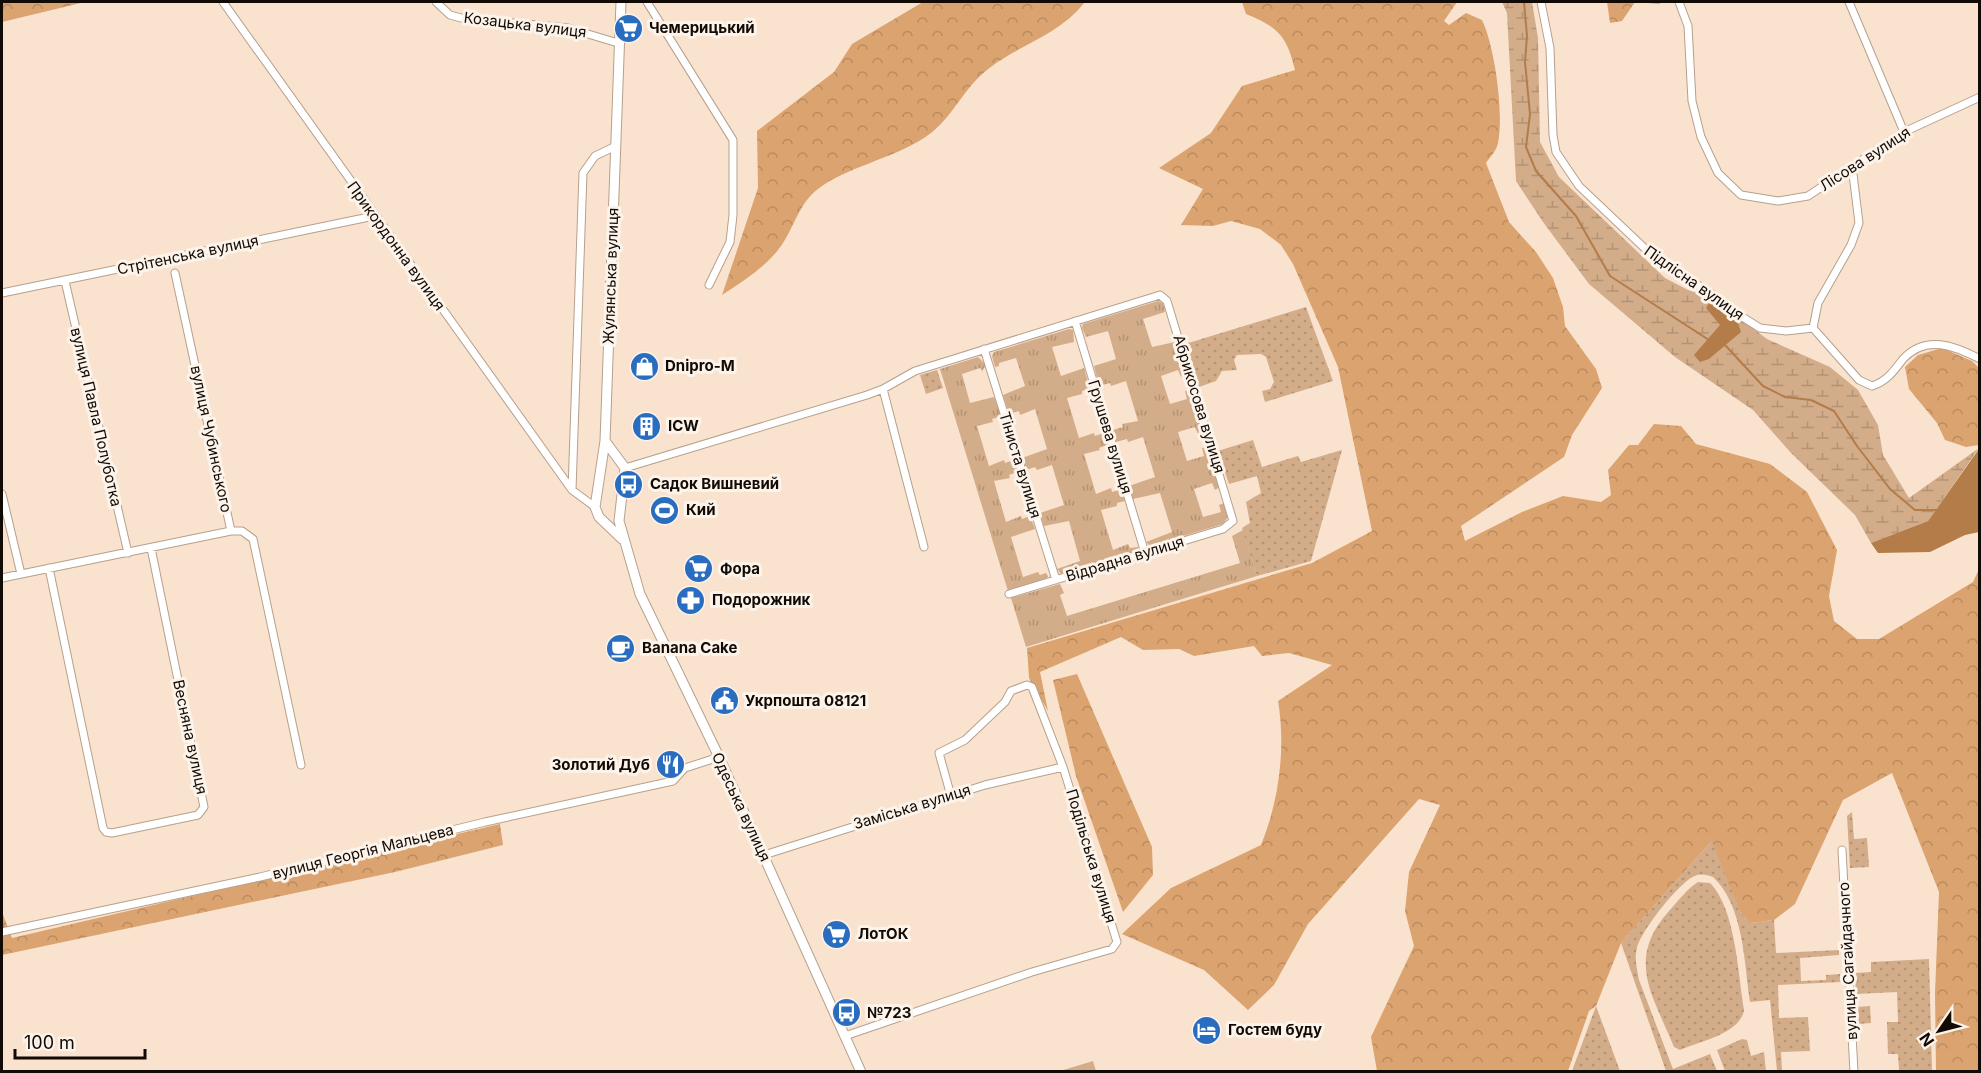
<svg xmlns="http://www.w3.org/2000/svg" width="1981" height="1073" viewBox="0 0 1981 1073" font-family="Inter,sans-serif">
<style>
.grass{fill:url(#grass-tufts)}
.forest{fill:url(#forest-crowns)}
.wetland{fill:url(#wetland-marsh)}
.park{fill:url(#park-dots)}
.pitch{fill:#d3ac89}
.water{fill:#b37c49}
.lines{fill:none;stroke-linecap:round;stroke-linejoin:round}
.stream{stroke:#b37c49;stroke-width:2}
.street-casing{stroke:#b6a08d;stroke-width:9}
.secondary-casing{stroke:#b6a08d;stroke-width:11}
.street{stroke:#fff;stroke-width:7}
.secondary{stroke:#fff;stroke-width:9}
.labels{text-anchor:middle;stroke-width:6;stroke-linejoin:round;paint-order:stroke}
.street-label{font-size:15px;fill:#120a05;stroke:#fcf3ea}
.poi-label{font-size:15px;font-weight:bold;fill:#120a05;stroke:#fcf3ea;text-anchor:start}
</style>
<defs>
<pattern id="grass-tufts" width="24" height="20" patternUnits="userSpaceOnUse" patternTransform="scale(1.5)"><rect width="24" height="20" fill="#d3ac89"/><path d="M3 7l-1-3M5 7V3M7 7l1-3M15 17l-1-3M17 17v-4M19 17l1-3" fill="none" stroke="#b49375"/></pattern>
<pattern id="forest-crowns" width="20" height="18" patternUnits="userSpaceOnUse" patternTransform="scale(1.5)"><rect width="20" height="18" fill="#dba36f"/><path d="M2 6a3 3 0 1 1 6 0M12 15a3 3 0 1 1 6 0" fill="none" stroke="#bb8b5f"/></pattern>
<pattern id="wetland-marsh" width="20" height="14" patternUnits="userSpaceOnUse" patternTransform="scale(1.5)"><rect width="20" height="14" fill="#d3ac89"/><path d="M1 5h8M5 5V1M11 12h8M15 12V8" fill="none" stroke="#b49375"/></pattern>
<pattern id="park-dots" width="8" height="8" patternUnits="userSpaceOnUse" patternTransform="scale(1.5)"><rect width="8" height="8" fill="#d3ac89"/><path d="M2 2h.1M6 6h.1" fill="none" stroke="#b49375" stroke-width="1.8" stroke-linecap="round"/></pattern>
</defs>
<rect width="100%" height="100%" fill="#fae3ce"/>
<path class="grass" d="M1158,301L1163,303L1165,312L1143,319L1152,347L1175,342L1185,373L1181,377L1178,370L1161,376L1170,404L1187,399L1185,391L1191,392L1203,433L1199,436L1195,427L1178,432L1187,461L1204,456L1202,448L1208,447L1220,487L1215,490L1212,483L1194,489L1203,517L1221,512L1219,505L1224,503L1228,517L1223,524L1150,546L1146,542L1172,532L1160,493L1133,499L1129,486L1155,477L1143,437L1128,442L1127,439L1116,442L1113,430L1123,427L1122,424L1138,421L1126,381L1111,386L1110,383L1099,386L1094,366L1116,359L1108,331L1086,337L1082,328L1083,324Z
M1069,329L1073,330L1074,342L1052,347L1061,376L1084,368L1090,389L1082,391V394L1067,398L1079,438L1094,433L1095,436L1104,433L1107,445L1099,448L1100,450L1084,454L1096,494L1111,488L1112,492L1121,489L1125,501L1117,503V506L1101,510L1113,550L1128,544L1130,548L1139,547L1137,551L1061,574L1057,569L1080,561L1069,521L1044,526L1040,513L1064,505L1052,465L1037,470L1035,467L1026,470L1022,458L1047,449L1035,409L1020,415L1019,411L1009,414L1003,395L1025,386L1016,358L999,363V366L995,367L992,356L994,352Z
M978,357L986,365L982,371L980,368L962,374L970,403L994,397L1001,416L992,419L993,422L977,426L989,466L1004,460L1005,463L1014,460L1017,472L1009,475L1010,478L994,481L1006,522L1021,516L1022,519L1030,516L1035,529L1011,537L1023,577L1038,572L1040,575L1046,573L1048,576L1045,580L1008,591L940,369Z
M1243,530L1257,576L1026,647L1011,598L1060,584L1064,593L1060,595L1067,616L1240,563L1232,536Z"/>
<path class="forest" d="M2,2H85L2,22Z
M923,2H1085C1056,39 1011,46 979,77C959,97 948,123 924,138C892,159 846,167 818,189C799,203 794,228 781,246C766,267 743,281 722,295L758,188L757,131L834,72L852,44Z
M1242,2H1457L1444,21L1449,25L1466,13L1482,20C1495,47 1504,114 1498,143C1497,150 1490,157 1486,163L1509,222L1536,252L1553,278L1563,307L1565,326L1596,369L1602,388L1572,435L1564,457L1461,526L1465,541L1522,512L1563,496L1601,502L1611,495L1608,470L1629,445H1638L1654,424L1681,426L1696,444L1770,464L1807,492L1837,550L1829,596L1834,621L1857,639H1879L1973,582L1979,569V1071H1936L1935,993L1939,892L1892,773L1843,800L1795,904L1774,920L1750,923L1740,912L1711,842L1621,943L1596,1006L1589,1011L1568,1071H1377L1371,1037L1414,946L1405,911L1409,872L1440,805L1419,799L1308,924L1274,985L1248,1010L1204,970L1122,934L1171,888L1261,845C1279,801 1286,748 1278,701L1332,665L1289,653L1262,656L1254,646L1194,656L1179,649L1143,650L1121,637L1040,672L1048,711L1029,678L1027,648L1312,563L1372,531L1338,367L1293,264L1281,245L1260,229L1231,221L1213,226L1181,225L1203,189L1159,168L1211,133L1242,86L1295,70C1287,36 1278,27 1246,14Z
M1607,2H1662L1659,4L1635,2L1622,21L1610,23Z
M1942,348L1972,361L1979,368V445L1966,447L1945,440L1937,423L1909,389L1905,367L1918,355Z
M1077,674L1152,847L1153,875L1123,912L1076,776L1053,680Z
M500,824L503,845L395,872L2,955V912L12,938Z"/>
<path class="wetland" d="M1502,2H1532L1538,38L1540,142L1559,177L1665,278L1688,290L1711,297L1767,339L1830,367L1858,390L1878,425L1883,455L1909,498L1979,448L1928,521L1871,543L1855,515L1791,453L1753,410L1675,357L1589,284L1543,222L1516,181L1507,13Z"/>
<path class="park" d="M1306,307L1333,381L1265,402L1262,391L1270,389L1274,382L1266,357L1261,354L1237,355L1234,360L1237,370L1222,371L1216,381L1199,387L1185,344Z
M937,370L943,388L926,394L920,375Z
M1253,440L1262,467L1298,456L1301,462L1342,450L1311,561L1257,576L1242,528L1250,523L1246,502L1261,493L1257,476L1229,484L1218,451Z
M1852,812L1854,839L1867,838L1869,867L1850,868L1847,816Z
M1712,841L1740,912L1750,923L1774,920L1776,953L1839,950V955L1800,958L1801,981L1826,980V975L1840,974L1841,982L1778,985L1779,1018L1808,1017L1810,1051L1781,1052L1782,1071H1777L1770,1000L1750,1002C1744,963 1744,906 1713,877C1707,875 1701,873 1695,876C1680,881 1641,931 1637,948C1634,958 1637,969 1639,980L1673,1069L1710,1054L1717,1071H1666L1621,943Z
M1698,882L1710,883C1736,909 1738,975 1744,1010C1740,1034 1700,1041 1680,1050L1674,1047C1653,995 1625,960 1669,911C1678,901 1687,889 1698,882Z
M1929,959L1932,1071H1899L1898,1054H1888L1887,1022H1898L1897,992L1856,994L1855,973L1871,972V962Z
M1596,1006L1620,1071H1572Z
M1870,1006L1871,1023L1858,1024L1857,1007Z
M1742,1039L1747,1040L1751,1056L1764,1052L1766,1071H1725L1717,1050Z"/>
<path class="pitch" d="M1093,1061L1096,1071H1060Z"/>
<path class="water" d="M1711,300L1736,317L1741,332L1709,359L1700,362L1694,355L1720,325L1706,308Z
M1979,449V532L1965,535L1930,552L1878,553L1871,543L1928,521Z"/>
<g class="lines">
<path class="stream" d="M1524,2L1527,36L1525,62L1530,114L1526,147L1536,171L1576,216L1610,276L1709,340
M1725,345L1763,386L1785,397L1811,400L1834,411L1857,446L1890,489L1915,510H1939"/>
<defs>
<path id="street" d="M223,2L572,490L583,173L595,156L616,146
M436,2L450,15L461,18L568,28L618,43
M647,2L733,140V215L730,242L709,285
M1541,2L1550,48L1553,135L1556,152L1579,186L1655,258L1714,295L1744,318L1760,328L1786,331L1813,328
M1679,2L1688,26L1692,101L1701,137L1718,173L1741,195L1778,201L1808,196L1904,132L1980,97
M1849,2L1904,132
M175,273L231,531
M65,281L128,553
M2,293L374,216
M1075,321L1145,553
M1813,328L1859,380L1872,386C1887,381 1894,371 1903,359C1926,334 1955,346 1980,359
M1813,328L1818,303L1851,245L1859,223L1852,166
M984,349L1056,580
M883,389L924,547
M625,468L867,395L883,389L915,371L1160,295L1167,301L1233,521L1223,529L1009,594
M572,490L595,507
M2,494L21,574
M49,568L103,828L106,832L112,833L198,815L204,807L151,548
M2,578L231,531H242L253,539L301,765
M1842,850L1854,1072
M764,855L985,785L1063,767
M2,932L260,877L485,822L673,781L685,768L719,757
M845,1036L1032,972L1112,949L1117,942L1063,767L1032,687L1027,685L1011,691L1005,702L965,740L939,753L951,796"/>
<path id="secondary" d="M621,2L605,441L595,507L599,517L622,539
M605,441L625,468L619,521L640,594L719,757L861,1072"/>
</defs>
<use href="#street" class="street-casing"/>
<use href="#secondary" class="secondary-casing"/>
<use href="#street" class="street"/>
<use href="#secondary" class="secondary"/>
</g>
<defs>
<symbol id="supermarket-disc" viewBox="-11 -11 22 22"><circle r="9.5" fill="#2a6dbe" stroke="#fcf3ea"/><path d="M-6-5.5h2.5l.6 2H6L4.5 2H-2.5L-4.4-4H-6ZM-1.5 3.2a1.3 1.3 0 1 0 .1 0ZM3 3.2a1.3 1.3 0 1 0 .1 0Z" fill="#fff"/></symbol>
<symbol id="shop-disc" viewBox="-11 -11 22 22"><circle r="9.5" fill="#2a6dbe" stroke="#fcf3ea"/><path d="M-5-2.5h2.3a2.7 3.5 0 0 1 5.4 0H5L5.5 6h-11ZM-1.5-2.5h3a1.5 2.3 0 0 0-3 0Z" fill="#fff"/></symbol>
<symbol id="building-disc" viewBox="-11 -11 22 22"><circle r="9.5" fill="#2a6dbe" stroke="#fcf3ea"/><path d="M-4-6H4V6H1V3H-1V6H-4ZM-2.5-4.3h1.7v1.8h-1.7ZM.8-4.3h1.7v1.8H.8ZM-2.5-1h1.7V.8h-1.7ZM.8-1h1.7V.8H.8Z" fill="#fff"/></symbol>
<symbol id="bus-disc" viewBox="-11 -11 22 22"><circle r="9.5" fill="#2a6dbe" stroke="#fcf3ea"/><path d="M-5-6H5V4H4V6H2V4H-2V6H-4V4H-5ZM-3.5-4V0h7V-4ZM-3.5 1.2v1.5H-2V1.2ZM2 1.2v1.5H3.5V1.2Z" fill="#fff"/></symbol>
<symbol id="stadium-disc" viewBox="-11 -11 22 22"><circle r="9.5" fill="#2a6dbe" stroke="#fcf3ea"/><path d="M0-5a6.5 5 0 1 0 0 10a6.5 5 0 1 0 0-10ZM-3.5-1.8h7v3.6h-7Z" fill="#fff"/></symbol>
<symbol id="pharmacy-disc" viewBox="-11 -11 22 22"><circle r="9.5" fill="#2a6dbe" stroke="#fcf3ea"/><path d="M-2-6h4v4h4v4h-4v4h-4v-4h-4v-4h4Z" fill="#fff"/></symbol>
<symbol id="cafe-disc" viewBox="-11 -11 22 22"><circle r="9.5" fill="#2a6dbe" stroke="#fcf3ea"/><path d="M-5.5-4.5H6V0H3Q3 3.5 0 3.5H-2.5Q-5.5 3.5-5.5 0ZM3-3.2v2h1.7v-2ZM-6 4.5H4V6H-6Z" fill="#fff"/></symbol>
<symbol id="civic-disc" viewBox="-11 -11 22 22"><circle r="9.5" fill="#2a6dbe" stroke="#fcf3ea"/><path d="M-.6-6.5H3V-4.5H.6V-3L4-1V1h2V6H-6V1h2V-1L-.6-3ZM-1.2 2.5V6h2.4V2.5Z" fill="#fff"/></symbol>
<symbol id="restaurant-disc" viewBox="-11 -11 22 22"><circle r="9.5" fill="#2a6dbe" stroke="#fcf3ea"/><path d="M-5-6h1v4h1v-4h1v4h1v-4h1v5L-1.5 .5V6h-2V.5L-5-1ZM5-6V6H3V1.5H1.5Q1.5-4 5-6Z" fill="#fff"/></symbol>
<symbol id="hotel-disc" viewBox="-11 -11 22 22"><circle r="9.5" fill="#2a6dbe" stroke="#fcf3ea"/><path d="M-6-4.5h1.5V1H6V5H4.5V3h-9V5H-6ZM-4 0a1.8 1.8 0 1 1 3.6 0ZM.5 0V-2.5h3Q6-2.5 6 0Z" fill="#fff"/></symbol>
</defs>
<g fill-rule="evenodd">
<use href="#supermarket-disc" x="612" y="12" width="33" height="33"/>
<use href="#shop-disc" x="628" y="350" width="33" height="33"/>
<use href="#building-disc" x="630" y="410" width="33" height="33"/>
<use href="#bus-disc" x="612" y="468" width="33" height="33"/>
<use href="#stadium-disc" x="648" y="494" width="33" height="33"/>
<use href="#supermarket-disc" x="682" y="552" width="33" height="33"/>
<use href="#pharmacy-disc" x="674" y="584" width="33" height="33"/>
<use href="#cafe-disc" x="604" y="632" width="33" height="33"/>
<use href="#civic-disc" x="708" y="684" width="33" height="33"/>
<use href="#restaurant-disc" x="654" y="748" width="33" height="33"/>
<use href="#supermarket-disc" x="820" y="918" width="33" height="33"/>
<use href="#bus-disc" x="830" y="996" width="33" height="33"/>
<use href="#hotel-disc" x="1190" y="1014" width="33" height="33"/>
</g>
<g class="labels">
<g class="street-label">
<text transform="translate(525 25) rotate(7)" y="5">Козацька вулиця</text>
<text transform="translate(1865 159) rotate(-33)" y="5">Лісова вулиця</text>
<text transform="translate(396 246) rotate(54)" y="5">Прикордонна вулиця</text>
<text transform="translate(188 255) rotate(-12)" y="5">Стрітенська вулиця</text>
<text transform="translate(611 276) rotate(-88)" y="5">Жулянська вулиця</text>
<text transform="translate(1694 283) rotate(35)" y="5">Підлісна вулиця</text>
<text transform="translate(1199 404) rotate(73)" y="5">Абрикосова вулиця</text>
<text transform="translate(96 417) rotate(77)" y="5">вулиця Павла Полуботка</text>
<text transform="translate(1110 437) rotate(73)" y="5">Грушева вулиця</text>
<text transform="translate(211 439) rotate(78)" y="5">вулиця Чубинського</text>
<text transform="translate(1020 465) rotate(73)" y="5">Тіниста вулиця</text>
<text transform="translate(1125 559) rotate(-17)" y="5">Відрадна вулиця</text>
<text transform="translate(190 737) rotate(78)" y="5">Весняна вулиця</text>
<text transform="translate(741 807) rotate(65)" y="5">Одеська вулиця</text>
<text transform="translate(912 807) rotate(-17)" y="5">Заміська вулиця</text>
<text transform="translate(363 852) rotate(-14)" y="5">вулиця Георгія Мальцева</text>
<text transform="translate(1091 856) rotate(73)" y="5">Подільська вулиця</text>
<text transform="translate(1848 961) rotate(-93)" y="5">вулиця Сагайдачного</text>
</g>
<g class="poi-label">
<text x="649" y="33">Чемерицький</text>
<text x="665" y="371">Dnipro-M</text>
<text x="668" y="431">ICW</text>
<text x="650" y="489">Садок Вишневий</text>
<text x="686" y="515">Кий</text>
<text x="720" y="574">Фора</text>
<text x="712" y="605">Подорожник</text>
<text x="642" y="653">Banana Cake</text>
<text x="745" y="706">Укрпошта 08121</text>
<text x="650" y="770" text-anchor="end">Золотий Дуб</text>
<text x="858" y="939">ЛотОК</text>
<text x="867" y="1018">№723</text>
<text x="1228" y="1035">Гостем буду</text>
</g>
</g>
<rect width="1981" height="1073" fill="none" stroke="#120a05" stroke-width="6"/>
<g transform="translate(1939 1031) rotate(235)" stroke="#fcf3ea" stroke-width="4.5" paint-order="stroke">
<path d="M0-4.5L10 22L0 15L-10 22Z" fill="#120a05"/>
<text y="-9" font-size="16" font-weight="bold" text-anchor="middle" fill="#120a05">N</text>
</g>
<path d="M15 1049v9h130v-9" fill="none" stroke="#120a05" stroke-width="3"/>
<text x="24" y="1049" font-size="18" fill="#120a05" stroke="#fcf3ea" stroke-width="4.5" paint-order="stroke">100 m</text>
</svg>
